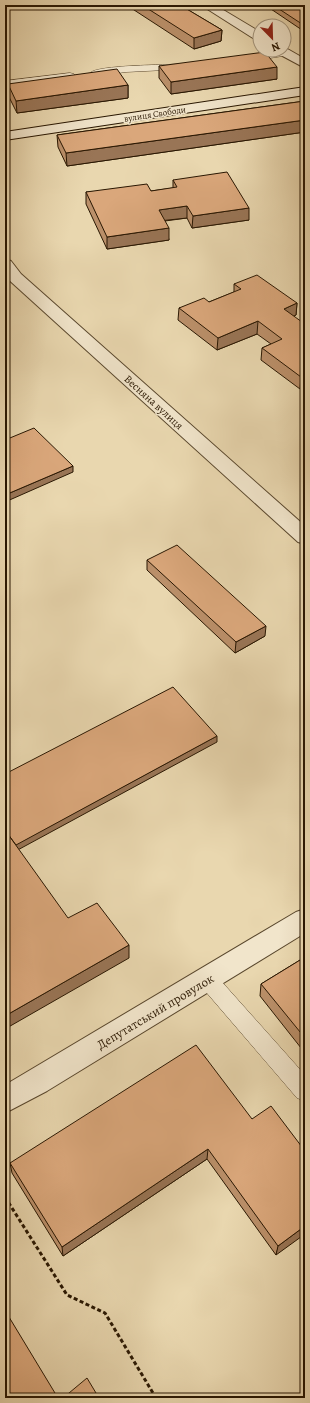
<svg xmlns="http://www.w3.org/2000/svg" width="310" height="1403" viewBox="0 0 310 1403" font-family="Alegreya,serif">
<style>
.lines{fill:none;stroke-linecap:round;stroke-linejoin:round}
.service-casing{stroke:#59472d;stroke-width:1}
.minor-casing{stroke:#59472d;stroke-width:2}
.secondary-casing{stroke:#291702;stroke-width:2}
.path{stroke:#291702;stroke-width:3;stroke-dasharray:4 2.5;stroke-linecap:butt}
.service{fill:#f1e5cb;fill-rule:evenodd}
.minor{fill:#f1e5cb;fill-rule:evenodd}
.secondary{fill:#f1e5cb;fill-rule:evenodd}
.wall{fill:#bb906a;stroke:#291702}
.shaded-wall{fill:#997556;stroke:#291702}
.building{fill:#daa77b;stroke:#291702}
.labels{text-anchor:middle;stroke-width:3;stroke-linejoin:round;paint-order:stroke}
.far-street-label{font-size:9px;fill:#291702;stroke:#f1e5cb}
.street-label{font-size:11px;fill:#291702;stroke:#f1e5cb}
.near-street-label{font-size:13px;fill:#291702;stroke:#f1e5cb}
</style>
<rect width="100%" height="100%" fill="#e9d7af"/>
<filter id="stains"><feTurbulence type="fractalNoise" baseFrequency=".005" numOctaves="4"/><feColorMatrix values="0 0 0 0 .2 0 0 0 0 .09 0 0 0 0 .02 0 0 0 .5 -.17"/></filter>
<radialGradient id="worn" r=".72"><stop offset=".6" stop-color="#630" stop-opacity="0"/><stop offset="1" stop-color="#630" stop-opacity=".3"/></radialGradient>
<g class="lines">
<defs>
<path id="service" d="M286,50L291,53L289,55L246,62L241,59L246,56Z
M182,64L187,67L185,69L126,72L95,76L90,73C97,65 167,65 182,64Z
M70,73L74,74L75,76L74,78L5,87V81Z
M207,970L214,973L305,1075V1101L297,1098L200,985L197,979L200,973Z"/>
<path id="minor" d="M201,5H215L260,32V41L256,40Z
M284,47L305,59V68L277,53L275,50H284Z
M5,259L11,261L21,274L305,526V544L298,542L9,280L5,275Z
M305,909V933L47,1091L5,1113V1085L296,912Z"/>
<path id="secondary" d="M305,87V95L5,140V132Z"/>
</defs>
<use href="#service" class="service-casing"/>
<use href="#minor" class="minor-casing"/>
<use href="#secondary" class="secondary-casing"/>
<path class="path" d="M5,1197L67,1295L105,1313L156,1398"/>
<use href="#service" class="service"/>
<use href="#minor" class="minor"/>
<use href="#secondary" class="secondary"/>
</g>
<path class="wall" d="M131,5H180L222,30L221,41L194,49L131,8Z
M265,5H305V32Z
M159,66L277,79L171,94L159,78Z
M8,84L128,85V98L17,113L9,97Z
M305,101V132L67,166L58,147L57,135Z
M173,180L249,220L192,228L187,218L165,221L169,240L107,249L86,204V192L151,191L173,188Z
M234,284L297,303L296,315L294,316L305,387L300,389L261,360L262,348L271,344L257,334L217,350L178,320L179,308L209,302L234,292Z
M147,560L265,636L235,653L147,570Z
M305,957V1053L260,996L261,984Z
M252,1119L305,1151L276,1255L207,1159L63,1256L12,1173L10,1163Z"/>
<path class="shaded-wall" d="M222,30L221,41L194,49V38Z
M277,67V79L171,94V82Z
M128,85V98L17,113L16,101Z
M305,120V132L67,166L66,153Z
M187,206V218L159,221V210Z
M249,208V220L192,228L193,216Z
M169,228V240L107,249V237Z
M297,303L296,315L283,321L284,309Z
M258,321L257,334L217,350L218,338Z
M305,375V387L300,389L301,377Z
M73,466V472L5,502V495Z
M266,626L265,636L235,653L236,642Z
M217,736V742L14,852L13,846Z
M129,945V958L5,1029V1016Z
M208,1149L207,1159L63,1256L62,1247Z
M305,1226V1234L276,1255L278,1246Z"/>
<path class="building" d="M142,5H180L222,30L194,38Z
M273,5H305V26Z
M265,52L277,67L171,82L159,66Z
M117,69L128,85L16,101L8,84Z
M305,101V120L66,153L57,135Z
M227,172L249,208L193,216L187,206L159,210L169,228L107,237L86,192L147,184L151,191L177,187L173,180Z
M257,275L297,303L284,309L302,322L305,321V375L301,377L262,348L282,339L258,321L218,338L179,308L204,298L209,302L241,289L234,284Z
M34,428L73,466L5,495V440Z
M177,545L266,626L236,642L147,560Z
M173,687L217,736L16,845L5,830V774Z
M5,830L68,918L97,903L129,945L5,1016Z
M305,957V1038L261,984Z
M196,1045L252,1119L271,1106L305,1151V1226L278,1246L208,1149L62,1247L10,1163Z
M9,1317L58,1398H5V1319Z
M87,1378L99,1398H63Z"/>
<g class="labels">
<g class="far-street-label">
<text transform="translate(155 114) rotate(-9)" y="3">вулиця Свободи</text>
</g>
<g class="street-label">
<text transform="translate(154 402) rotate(42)" y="4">Весняна вулиця</text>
</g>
<g class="near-street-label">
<text transform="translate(155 1011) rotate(-31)" y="5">Депутатський провулок</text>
</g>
</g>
<rect width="310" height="1403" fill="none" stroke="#e9d7af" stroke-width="20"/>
<rect x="6" y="6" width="298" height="1391" fill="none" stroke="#291702" stroke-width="2"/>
<rect x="10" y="10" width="290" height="1383" fill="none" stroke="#291702"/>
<g transform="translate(272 38) rotate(157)"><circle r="19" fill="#f1e5cb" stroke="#a1937b"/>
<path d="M0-3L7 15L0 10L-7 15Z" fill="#8f2418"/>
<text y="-6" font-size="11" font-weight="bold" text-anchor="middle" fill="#291702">N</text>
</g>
<rect width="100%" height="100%" filter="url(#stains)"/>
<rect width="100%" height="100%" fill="url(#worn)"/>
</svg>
